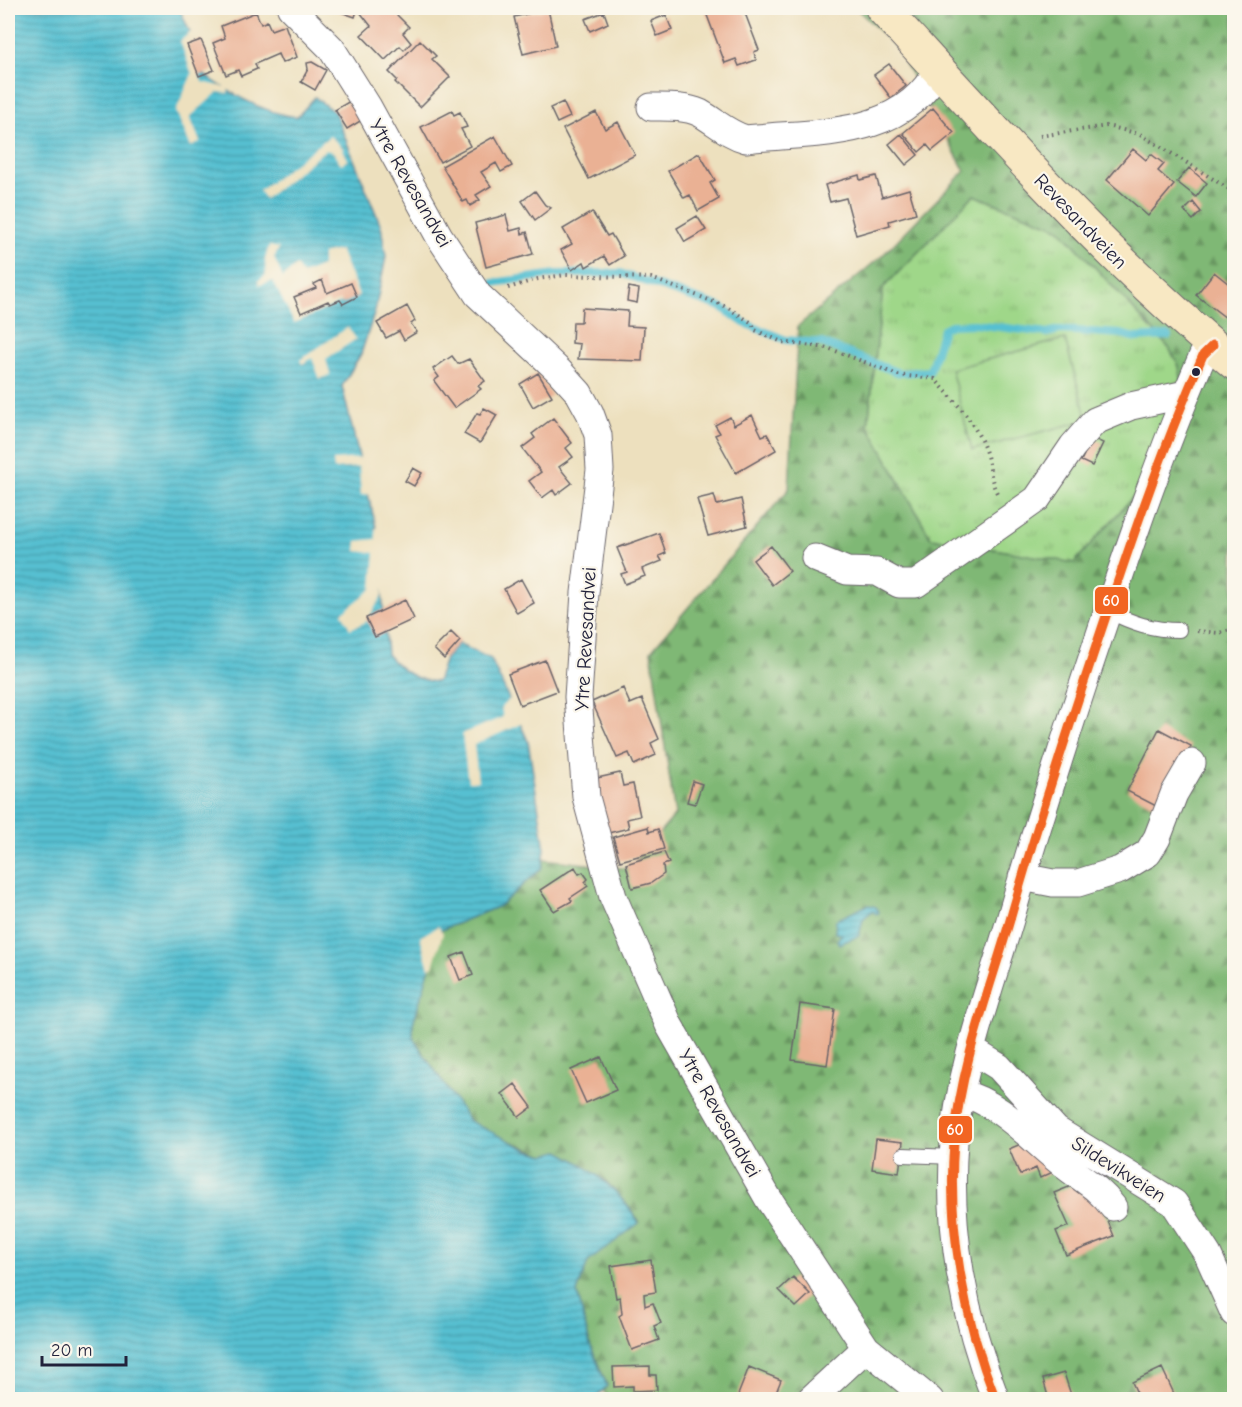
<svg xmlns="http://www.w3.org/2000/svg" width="1242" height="1407" viewBox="0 0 1242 1407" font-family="'Comic Neue',sans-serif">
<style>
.grass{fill:url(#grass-tufts);stroke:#607c62;stroke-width:1.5}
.forest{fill:url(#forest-firs);stroke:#506d58;stroke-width:1.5;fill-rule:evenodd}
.green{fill:#9fd789;stroke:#607c62;stroke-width:1.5}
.water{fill:url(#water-rules);stroke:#3c7186;stroke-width:1.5}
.pier{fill:#ede0be}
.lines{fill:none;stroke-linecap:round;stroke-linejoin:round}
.stream{stroke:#56c0d1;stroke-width:8}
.building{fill:#eab194}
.lane-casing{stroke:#696469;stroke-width:16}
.street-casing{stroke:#696469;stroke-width:29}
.secondary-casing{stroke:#696469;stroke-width:35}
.path{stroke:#696469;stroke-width:4;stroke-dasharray:1.5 4.5;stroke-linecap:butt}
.lane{stroke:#fff;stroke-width:14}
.street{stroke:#fff;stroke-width:27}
.secondary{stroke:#f8e8c3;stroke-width:33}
.bus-1-casing{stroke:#fbf7ec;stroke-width:14}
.bus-1{stroke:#f26522;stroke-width:9}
.bus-dot{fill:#22223b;stroke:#fbf7ec;stroke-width:2}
.labels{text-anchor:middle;stroke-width:4.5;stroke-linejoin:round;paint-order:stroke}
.street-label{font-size:20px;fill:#22223b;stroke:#fbf7ec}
.line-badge{stroke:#fbf7ec;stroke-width:2}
.badge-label{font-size:16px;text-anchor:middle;font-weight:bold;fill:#fff}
</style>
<defs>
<pattern id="grass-tufts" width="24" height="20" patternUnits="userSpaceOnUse" patternTransform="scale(1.5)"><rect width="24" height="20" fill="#9fd789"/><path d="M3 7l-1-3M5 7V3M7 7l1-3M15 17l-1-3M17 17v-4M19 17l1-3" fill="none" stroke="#89b877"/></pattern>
<pattern id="forest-firs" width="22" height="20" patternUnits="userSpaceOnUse" patternTransform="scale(1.5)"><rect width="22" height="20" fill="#7fb875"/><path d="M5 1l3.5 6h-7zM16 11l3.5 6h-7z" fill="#689561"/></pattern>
<pattern id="water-rules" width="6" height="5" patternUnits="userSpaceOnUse" patternTransform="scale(1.5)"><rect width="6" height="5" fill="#56c0d1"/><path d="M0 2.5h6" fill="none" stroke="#479cab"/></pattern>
</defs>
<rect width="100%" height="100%" fill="#fbf7ec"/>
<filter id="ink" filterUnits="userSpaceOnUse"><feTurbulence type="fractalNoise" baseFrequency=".0167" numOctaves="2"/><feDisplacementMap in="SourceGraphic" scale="12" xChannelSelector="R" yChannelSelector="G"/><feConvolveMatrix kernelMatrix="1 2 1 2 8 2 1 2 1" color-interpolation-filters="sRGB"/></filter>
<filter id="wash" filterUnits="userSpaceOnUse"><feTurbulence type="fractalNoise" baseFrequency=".008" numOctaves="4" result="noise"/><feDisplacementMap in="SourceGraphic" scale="24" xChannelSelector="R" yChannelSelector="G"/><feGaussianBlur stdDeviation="1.35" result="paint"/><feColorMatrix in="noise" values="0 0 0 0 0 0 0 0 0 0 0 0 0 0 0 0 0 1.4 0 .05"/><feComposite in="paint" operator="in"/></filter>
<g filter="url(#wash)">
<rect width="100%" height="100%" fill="#ede0be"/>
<path class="grass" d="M973,195L1059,228L1169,348L1179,366L1184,392L1159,468L1074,563L931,538L868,425L883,288Z"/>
<path class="forest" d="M856,8H1234V1399H609L603,1390L607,1385L590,1345L577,1292L588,1262L639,1222L632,1211L605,1180L493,1134L469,1121L413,1038V1023L441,930L499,906L542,868L544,859L629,869L675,815L651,651L789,489L798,326L883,255L965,171L896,47ZM974,195L1059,228L1169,348L1179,366L1184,392L1159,468L1074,563L931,538L868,425L883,288Z"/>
<path class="green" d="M1065,339L1087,420L972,450L951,369Z"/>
<path class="water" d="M8,8H179L194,41L196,69C226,90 260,113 297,117L315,97L335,113L381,226L386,257L375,311L361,354L342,386L377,531L387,654C400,670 416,681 437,682L445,659L458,644L491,659L528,741L545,849L542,868L499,906L441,930L413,1023V1038L469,1121L528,1150L544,1155L559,1151C592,1168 620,1190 639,1223L588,1262L577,1292L590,1345L607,1386L594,1399H8Z
M868,905L876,907L879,913L876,914L872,911L863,919L859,936L839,944L837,940L842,934L835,933L836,920Z"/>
<path class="pier" d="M192,31L196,39L191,48L202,82L229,88L228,93L218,92L190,117L200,142L191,147L176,111L192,74L180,41Z
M330,136L342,147L348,160L341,164L333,152L325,150L265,199L259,191Z
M269,246L279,248L274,258L283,278L296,265L302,274L322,266V254L340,250L359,295L294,323L273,281L259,285L258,281L266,275L265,259Z
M348,327L356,339L326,359L330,375L320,379L312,358L302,364L300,360Z
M362,458L371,494L361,495L359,467L334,469L333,460Z
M379,528L384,579L382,596L366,622L350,629L342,613L372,589L375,553L356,551L357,541L376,539L375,529Z
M511,698L523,723L474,745L478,781H468L462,734L503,717L501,707Z
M438,926L443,933L433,966L429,968L420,937Z"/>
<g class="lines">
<path class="stream" d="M493,283L556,274L620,273L721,307L744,323L786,340L822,343L899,373L930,371L943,329L951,325L975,324L1047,333L1060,330L1121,334L1135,338L1168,336"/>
</g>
<g id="blocks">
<path class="building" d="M339,8H358L355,17L338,11Z
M364,8H390L409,27L403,33L411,43L404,50L400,46L385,60L361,35L371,26L360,12Z
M713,8H743L759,50L754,52L756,60L739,66L736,59L725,63L705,10Z
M548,9L556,46L523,54L514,17Z
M256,12L261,24L267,21L271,30L285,25L297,57L282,63L278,54L255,64L257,69L241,76L238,70L226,75L213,43L225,38L221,26Z
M604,12L608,23L590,31L585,19Z
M666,15L672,30L657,36L651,21Z
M201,40L214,70L199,76L187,45Z
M420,40L436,56L432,59L450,77L420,107L395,82L397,80L389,72Z
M312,62L326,70L315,90L301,82L308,69L307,63Z
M889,64L906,86L891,98L874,75Z
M350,101L362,120L347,129L335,110Z
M563,102L570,117L557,123L550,108Z
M933,108L954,133L932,151L927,145L919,152L903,133Z
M452,111L454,115L460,112L467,127L461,129L470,146L440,162L421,127Z
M596,112L605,129L618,122L635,155L589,179L563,129Z
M901,134L918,155L906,165L889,144Z
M495,136L512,166L501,172L496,163L481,172L491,186L476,195L480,200L470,206L467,200L463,202L442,166Z
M1133,149L1146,160L1151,154L1164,164L1158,171L1174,185L1148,216L1107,180Z
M699,153L715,180L710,183L719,199L698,211L690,195L684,198L668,171Z
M1189,168L1207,183L1196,197L1177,182Z
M859,175L860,180L876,176L882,197L909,189L916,213L889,221L890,225L856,235L846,198L830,202L825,185Z
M535,191L545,205L551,208L535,220L522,201Z
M1193,202L1201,212L1193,220L1184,211Z
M592,212L607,236L611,234L624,256L610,265L604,256L586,267L584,262L572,270L561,250L572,244L563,229Z
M506,215L510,231L521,228L522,234L527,232L533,254L486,267L475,223Z
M697,216L706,230L685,242L677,228Z
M1214,272L1234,288V307L1226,318L1196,295Z
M322,280L327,293L351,283L357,297L343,304L340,300L330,304L328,301L301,313L294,297L316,288L314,284Z
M629,287L639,289L637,303L627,301Z
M407,306L415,321L411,324L417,332L404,340L399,331L386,338L377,323Z
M582,308L628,311L627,326L644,327L642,361L578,359L580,344L572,343L573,322H581Z
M452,356L458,364L469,359L485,381L478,386L481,389L454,408L434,381L439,377L433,369Z
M538,373L552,396L533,407L520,384Z
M484,408L497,415L480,443L464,434L477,413L480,414Z
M752,415L762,436L767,434L776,450L736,473L715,435L720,433L715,425L730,417L734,425Z
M553,418L572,443L566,448L573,457L559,467L572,483L556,495L553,490L542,498L529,481L541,472L522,448L535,438L532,434Z
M1092,438L1103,443L1092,466L1081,461Z
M413,468L422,473L414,486L405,481Z
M714,495L717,505L741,499L747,526L708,536L697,499Z
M659,533L666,553L659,556L662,561L642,569L645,576L625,584L621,574L627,572L617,548Z
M771,546L790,571L772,585L753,560Z
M521,579L534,603L517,613L504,589Z
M405,600L414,619L375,637L366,618Z
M451,632L460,641L444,659L434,649Z
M545,660L557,691L520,705L508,674Z
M623,688L630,704L642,699L659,739L651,743L656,755L634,765L629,753L617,758L592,702Z
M1159,729L1191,746L1158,807L1127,791Z
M620,773L623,786L633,784L640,816L627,819L629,828L596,836L588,780Z
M693,781L702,784L695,804L687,802Z
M648,827L649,832L658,829L664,849L620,861L613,837Z
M664,852L669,863L663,865L664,874L651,883L632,888L626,864Z
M575,867L579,874L583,872L588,879L585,882L588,886L570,898L572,901L554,911L540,890Z
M464,952L473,975L460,980L451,957Z
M800,1004L835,1009L827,1065L792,1060Z
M601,1057L616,1090L586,1103L571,1070Z
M515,1084L532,1107L519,1117L502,1094Z
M876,1139L903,1142L899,1173L872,1169Z
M1028,1141L1053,1172L1040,1178L1036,1168L1020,1175L1009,1149Z
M1081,1182L1096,1192L1114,1236L1066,1255L1056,1231L1069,1226L1054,1193Z
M651,1260L656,1292L644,1294L645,1306L653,1303L661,1323L654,1326L659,1340L632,1350L619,1316L622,1314L620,1297L616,1298L611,1266Z
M793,1277L810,1294L796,1307L779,1290Z
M650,1366V1375H656L657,1390L633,1391V1386L614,1387L613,1367Z
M749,1367L781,1380L773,1400H736Z
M1162,1368L1177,1400H1140L1132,1382Z
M1064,1373L1072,1398L1049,1400L1043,1379Z"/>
</g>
</g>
<g filter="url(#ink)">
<use href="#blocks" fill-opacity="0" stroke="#696469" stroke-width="1.5"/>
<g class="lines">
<defs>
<path id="lane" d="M1108,611C1132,623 1152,630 1179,630
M903,1155L954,1157"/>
<path id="street" d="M291,8L331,48L368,107L439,236L478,295L559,371L579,393L590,413L598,435L600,470L585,593L578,697L586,797L613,897L669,1025L768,1198L866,1348L930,1400
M651,107C667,107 685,106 700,113C716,122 728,134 746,139C815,131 901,140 938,69
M815,558L847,571L877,572L899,584H916L1037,499L1073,446L1095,421L1131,406L1186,394
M1022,877L1053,883H1078L1120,870L1148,853L1157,838L1174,794L1192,763
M973,1051L999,1067L1056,1130L1174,1203L1208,1255L1234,1313
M961,1093C1002,1103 1034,1143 1068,1168C1085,1181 1100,1189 1113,1207
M810,1400L866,1348
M996,1400C964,1319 947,1229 954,1142C960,1067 989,992 1010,920C1035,832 1063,745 1092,658C1126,556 1160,454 1203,355L1213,345"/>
<path id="secondary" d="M882,8C995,131 1105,256 1234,363"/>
</defs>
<use href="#lane" class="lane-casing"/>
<use href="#street" class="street-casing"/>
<use href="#secondary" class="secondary-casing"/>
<path class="path" d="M1040,136L1107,126L1140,134L1234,192
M508,288L538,279L565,275L651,278L725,306L752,323L755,330L782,342L828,348L898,375L935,379C956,403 976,422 986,453C991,467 990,480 997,493
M1197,631L1219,633L1234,629"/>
<use href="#lane" class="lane"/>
<use href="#street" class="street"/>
<use href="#secondary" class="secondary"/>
<defs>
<path id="bus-1" d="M996,1400C964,1319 947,1229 954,1142C960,1067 989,992 1010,920C1035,832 1063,745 1092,658C1126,556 1160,454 1203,355L1213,345"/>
</defs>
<use href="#bus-1" class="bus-1-casing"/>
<use href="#bus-1" class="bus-1"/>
</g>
</g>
<circle class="bus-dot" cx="1196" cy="372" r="5"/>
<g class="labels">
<g class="street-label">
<text transform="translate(411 183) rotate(60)" y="7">Ytre Revesandvei</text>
<text transform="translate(1081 221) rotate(46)" y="7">Revesandveien</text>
<text transform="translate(585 639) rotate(-87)" y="7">Ytre Revesandvei</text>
<text transform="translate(720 1113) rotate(60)" y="7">Ytre Revesandvei</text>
<text transform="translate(1119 1169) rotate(32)" y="7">Sildevikveien</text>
</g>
</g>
<g class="line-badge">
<rect x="1094" y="586" width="35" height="29" rx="6" fill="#f26522"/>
<rect x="938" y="1115" width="35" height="29" rx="6" fill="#f26522"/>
</g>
<g class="badge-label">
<text x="1111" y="606">60</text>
<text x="955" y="1135">60</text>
</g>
<rect width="1242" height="1407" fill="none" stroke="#fbf7ec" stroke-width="30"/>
<path d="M42 1356v9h84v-9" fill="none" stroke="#22223b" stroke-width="3"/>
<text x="51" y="1356" font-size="18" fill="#22223b" stroke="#fbf7ec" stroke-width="4.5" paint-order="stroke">20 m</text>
</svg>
